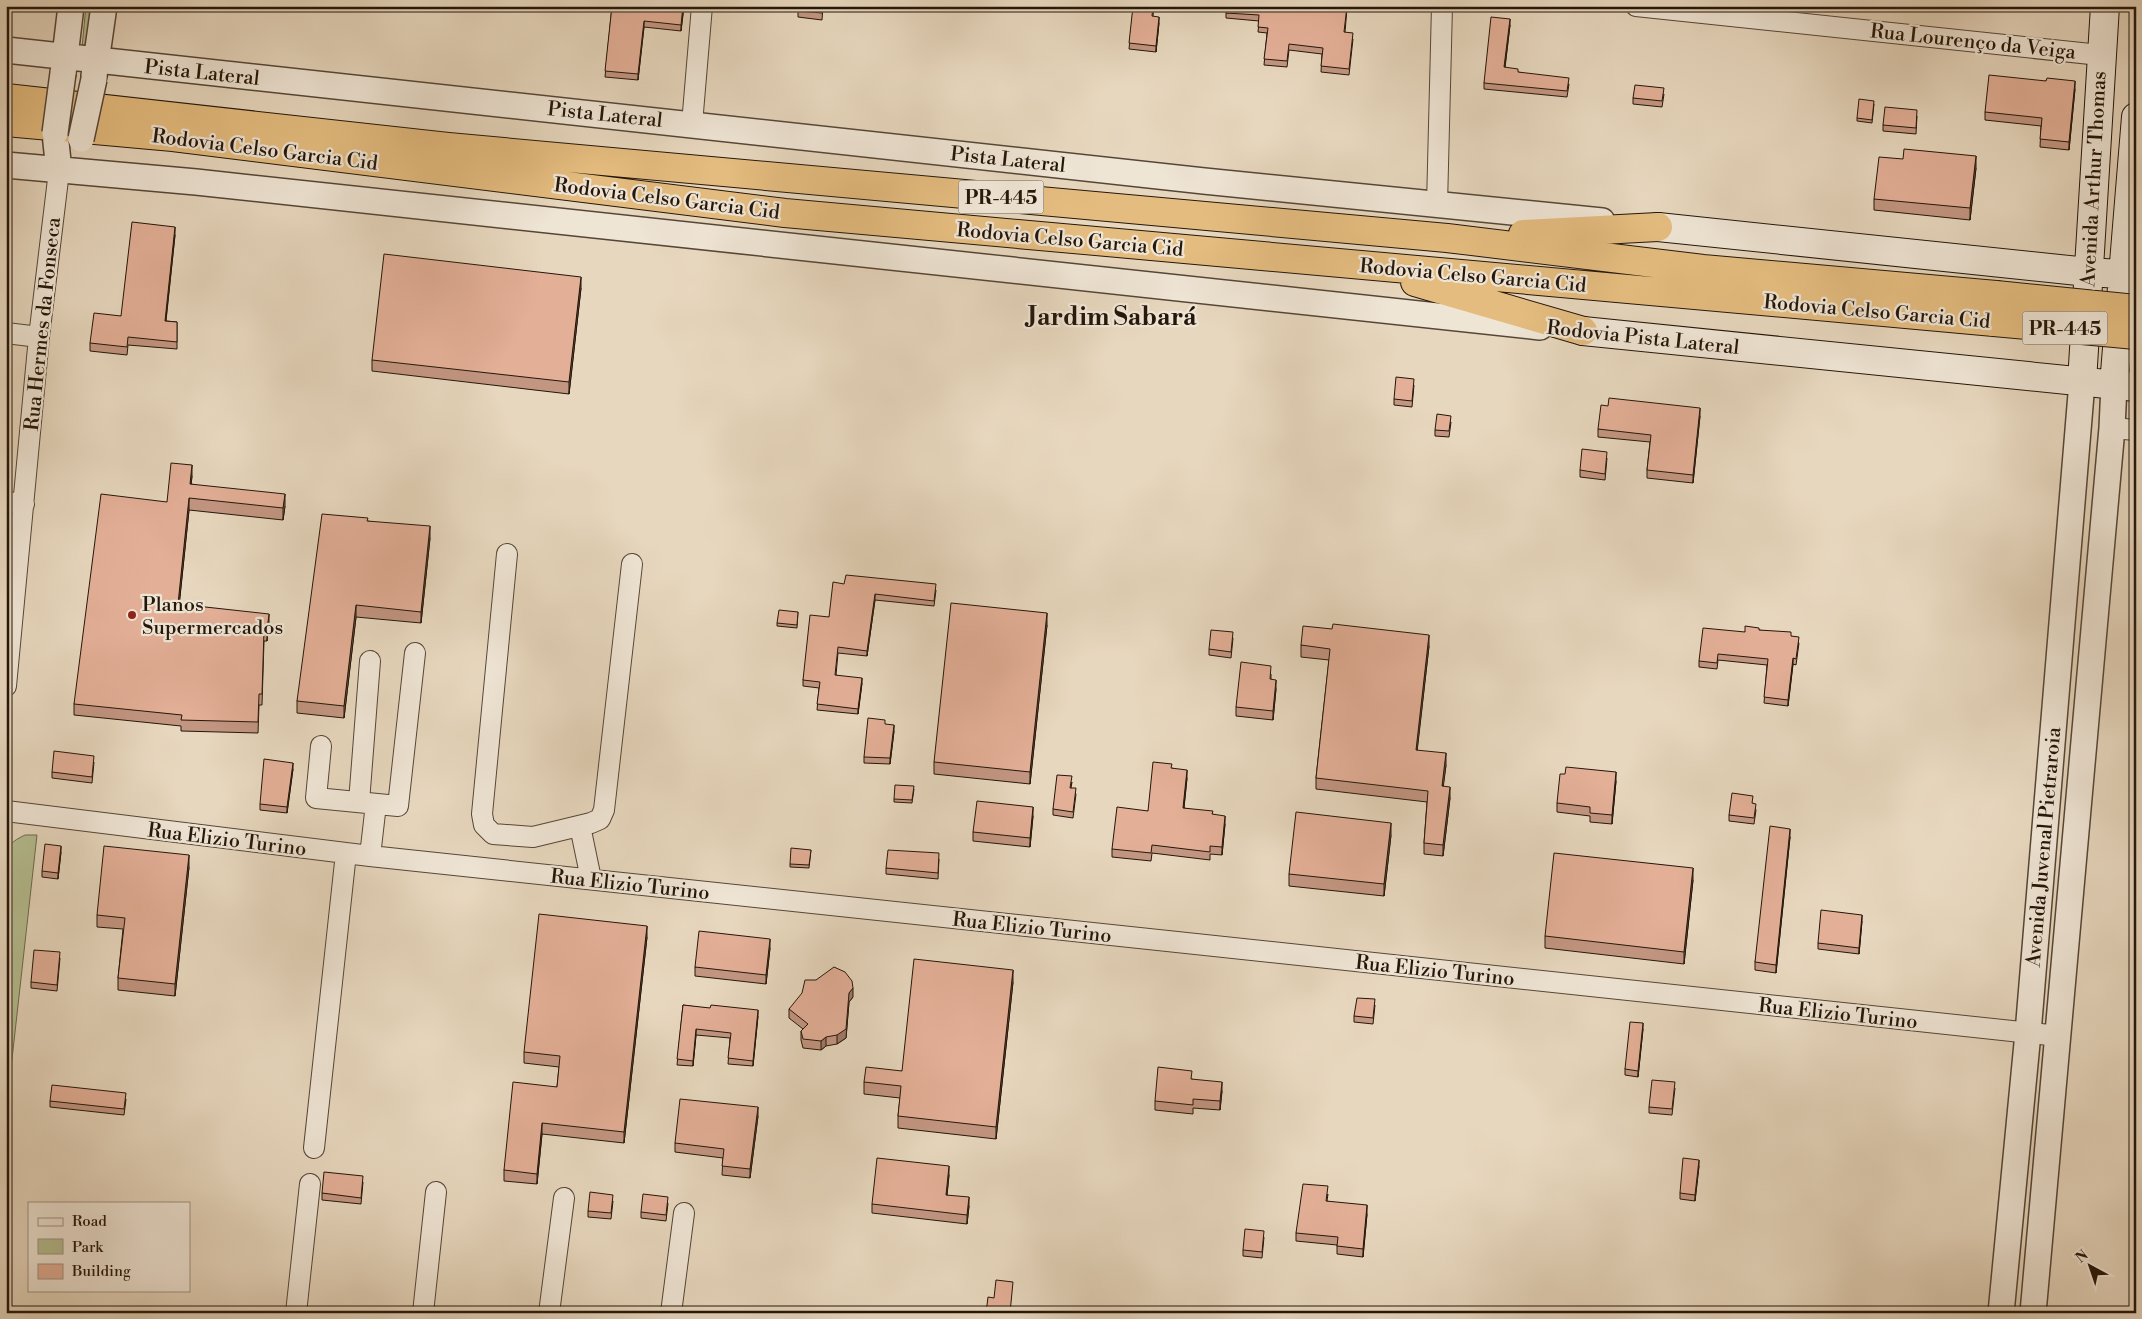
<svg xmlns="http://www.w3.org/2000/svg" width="2142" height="1319" viewBox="0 0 2142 1319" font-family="'Libre Bodoni',serif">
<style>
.green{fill:#b5be91;stroke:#6c6a4e}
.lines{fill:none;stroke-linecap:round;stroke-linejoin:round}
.minor-casing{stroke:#554637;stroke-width:22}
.tertiary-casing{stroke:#554637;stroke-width:28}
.secondary-casing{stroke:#24160a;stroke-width:30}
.motorway-casing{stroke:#24160a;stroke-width:30}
.minor{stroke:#efe5d5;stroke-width:20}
.tertiary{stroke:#efe5d5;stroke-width:25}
.secondary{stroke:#efe5d5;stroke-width:28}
.motorway{stroke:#e4bc7f;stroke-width:28}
.tertiary-bridge-casing{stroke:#554637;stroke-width:28;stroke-linecap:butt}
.motorway-bridge-casing{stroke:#24160a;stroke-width:30;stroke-linecap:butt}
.tertiary-bridge{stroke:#efe5d5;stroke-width:25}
.motorway-bridge{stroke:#e4bc7f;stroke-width:28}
.wall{fill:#c39682;stroke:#24160a}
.shaded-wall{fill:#9f7a6a;stroke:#24160a}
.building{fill:#e3af97;stroke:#24160a}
.poi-dot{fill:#8f2418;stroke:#efe5d5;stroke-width:2}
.labels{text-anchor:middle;stroke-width:4.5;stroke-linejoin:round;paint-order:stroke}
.shield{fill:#efe5d5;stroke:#615447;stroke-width:1}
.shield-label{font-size:19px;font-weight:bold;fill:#24160a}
.street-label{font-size:20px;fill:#24160a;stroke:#efe5d5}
.poi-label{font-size:20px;fill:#24160a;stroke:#efe5d5;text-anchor:start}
.district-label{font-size:25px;font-weight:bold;fill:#24160a;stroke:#efe5d5}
</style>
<rect width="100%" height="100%" fill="#e7d7be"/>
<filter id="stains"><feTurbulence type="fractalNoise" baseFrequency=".004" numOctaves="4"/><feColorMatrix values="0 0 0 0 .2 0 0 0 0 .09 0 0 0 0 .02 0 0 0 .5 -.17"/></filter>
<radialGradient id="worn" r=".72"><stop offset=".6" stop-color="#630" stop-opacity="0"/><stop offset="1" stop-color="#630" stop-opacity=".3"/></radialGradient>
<path class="green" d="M86,6H101L98,44L82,47Z
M25,835H37L6,1113V865C8,846 7,844 25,835Z"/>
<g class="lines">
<defs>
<path id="minor" d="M1636,6L2100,55
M692,124L702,6
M1437,205L1442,6
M6,333L39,337
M2112,428L2136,430
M6,502L24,504
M507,554L482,814L484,825L493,834L533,837L591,823L600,819L604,810L632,564
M6,686L39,337L59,171
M321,746L316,798L398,806L415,653
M359,802L370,661
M6,811L370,856L2059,1036
M580,826L591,879
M370,856L376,804
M314,1148L346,853
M296,1313L310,1184
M423,1313L436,1192
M549,1313L564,1198
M671,1313L684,1213"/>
<path id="tertiary" d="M6,50L1204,181L1602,221
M63,73L71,6
M94,76L104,6
M55,133L59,171
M6,165L196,182L1540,327
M2001,1313L2028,1033L2082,382
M2033,1313L2112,428L2114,385"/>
<path id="secondary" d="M1658,227L2088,272L2136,275
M1583,331L2136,387
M2082,382L2105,6
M2114,385L2136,117"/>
<path id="motorway" d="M6,98L448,147L1447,238L1703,269L1996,295
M6,122L173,137L785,213L1994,322
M1523,234L1658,227
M1415,282L1583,331"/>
</defs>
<use href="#minor" class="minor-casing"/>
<use href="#tertiary" class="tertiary-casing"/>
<use href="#secondary" class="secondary-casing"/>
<use href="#motorway" class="motorway-casing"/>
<use href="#minor" class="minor"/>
<use href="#tertiary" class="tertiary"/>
<use href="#secondary" class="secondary"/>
<use href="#motorway" class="motorway"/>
<defs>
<path id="tertiary-bridge" d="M55,133L63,73
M81,139L94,79"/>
<path id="motorway-bridge" d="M1996,295L2136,309
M1994,322L2136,335"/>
</defs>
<use href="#tertiary-bridge" class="tertiary-bridge-casing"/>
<use href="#motorway-bridge" class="motorway-bridge-casing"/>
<use href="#tertiary-bridge" class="tertiary-bridge"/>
<use href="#motorway-bridge" class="motorway-bridge"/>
</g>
<path class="wall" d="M612,6H684L681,31L644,27L638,80L605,77Z
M823,6L822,20L798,17V11Z
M1127,6H1154L1153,16L1159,23L1156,52L1129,49L1133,10H1127Z
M1347,9L1345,32L1353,39L1349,75L1321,72L1322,54L1289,50L1287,67L1264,65L1267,33L1258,32L1259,21L1226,18V13Z
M1510,25L1505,68L1518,72L1569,84L1567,97L1484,89V83Z
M2046,81L2075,89L2069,150L2040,147L2041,126L1985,120V112Z
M1664,94L1662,107L1633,104V98Z
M1874,104L1872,123L1857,121V118Z
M1917,116L1916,134L1883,131V125Z
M1976,168L1970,220L1874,210V199Z
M175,235L166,321L177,322V349L128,345L127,355L90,351V343L121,316Z
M581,288L569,394L372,371V360Z
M1414,385L1412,407L1394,405V399Z
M1700,416L1693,483L1647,478V470L1650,442L1598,437V429Z
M1451,422L1449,437L1435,436V430Z
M1607,458L1605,480L1580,477V470Z
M192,476L191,484L285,506L283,520L189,510L179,605L269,625L267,641H264L262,705H259L258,733L181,731V726L74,715V704L167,502Z
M368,521L430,538L421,623L356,617L344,718L297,713V701Z
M844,584L936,590L934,606L875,600L867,656L838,653L836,675L862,683L858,714L817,710L819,688L803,686V680L829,617Z
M798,612L797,628L777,626V623Z
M1047,625L1030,784L934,774V762Z
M1759,630L1791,636L1799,643L1796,665L1793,664L1788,706L1764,703L1767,665L1718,660L1717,669L1699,667V661L1745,632Z
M1233,638L1231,658L1209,655V649Z
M1301,645L1429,646L1417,750L1446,765L1443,786L1450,798L1443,856L1424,854V843L1427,802L1316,789V778L1329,660L1301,657Z
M1271,674V679L1276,689L1273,720L1236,716V707Z
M885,725L894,731L890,764L864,763V757Z
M94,762L92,783L52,778V772Z
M1172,768L1187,778L1184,808L1213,814L1225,824L1222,855L1210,854V860L1152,853L1151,861L1112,857V849L1148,811Z
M293,769L287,813L260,810V804Z
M1616,781L1612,824L1590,822V816L1557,812V803Z
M1072,782L1071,788L1076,794L1073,818L1053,815V809Z
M914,789L912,803L894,802V799Z
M1753,803L1756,810L1754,824L1729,821V815Z
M1033,816L1030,847L973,841V832Z
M1391,835L1384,896L1289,886V874Z
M1790,837L1776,973L1755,970V962Z
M811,850L809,868L790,867V864Z
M61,852L58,879L42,877V871Z
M939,859L938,879L886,874V868Z
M189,867L175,996L118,990V978L123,929L97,927V915Z
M1693,880L1684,964L1545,948V936Z
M1862,921L1859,954L1818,949V943Z
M647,937L624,1143L542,1134L537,1184L504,1181V1170L557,1087L559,1067L524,1063V1052Z
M770,948L766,984L695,976V967Z
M60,958L57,991L31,988V982Z
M1013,982L996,1139L898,1128V1116L900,1098L864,1094V1082L902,1071Z
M853,997L849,1002L846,1038L837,1044L826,1046L821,1050L803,1048L801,1040V1031L803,1029L789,1018V1009Z
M683,1005L758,1016L753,1066L728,1064L730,1038L696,1035L693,1066L677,1065Z
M1375,1005L1373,1024L1354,1022V1016Z
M1643,1029L1638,1077L1625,1075V1069Z
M1192,1079L1222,1091L1220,1110L1193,1108V1114L1155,1110V1101Z
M1675,1088L1672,1115L1649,1113V1107Z
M126,1099L124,1115L50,1107V1101Z
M758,1116L750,1178L722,1175L723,1158L675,1152V1143Z
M1699,1166L1695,1201L1680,1199V1193Z
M949,1175L947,1195L969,1206L967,1224L872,1213V1204Z
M363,1182L361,1204L322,1200V1193Z
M1328,1194L1327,1201L1367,1214L1363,1257L1337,1254V1245L1296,1241V1233Z
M613,1201L611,1219L588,1217V1211Z
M668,1203L666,1221L641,1218V1212Z
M1264,1237L1262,1258L1243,1256V1250Z"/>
<path class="shaded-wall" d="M683,6H684L681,31V25Z
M1159,17V23L1156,52V46Z
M1510,19V25L1504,74V67Z
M644,21V27L638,80V74Z
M2075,81V89L2069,150V142Z
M1976,156V168L1970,220V208Z
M175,227V235L165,328V321Z
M581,277V288L569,394V382Z
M1700,408V416L1693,483V475Z
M192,465V476L190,495V484Z
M285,494V506L283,520V508Z
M189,498V510L178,616V604Z
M430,526V538L421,623V612Z
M875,594V600L867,656V651Z
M356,605V617L344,718V706Z
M1047,613V625L1030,784V772Z
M269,614V625L267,641V630Z
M1429,635V646L1416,761V750Z
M1793,658V664L1788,706V700Z
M862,678V683L858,714V709Z
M1276,680V689L1273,720V711Z
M894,725V731L890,764V758Z
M1446,753V765L1442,797V786Z
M293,763V769L287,813V807Z
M1187,770V778L1183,816V808Z
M1616,772V781L1612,824V815Z
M1450,787V798L1443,856V845Z
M1033,807V816L1030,847V838Z
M1225,816V824L1222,855V847Z
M1391,823V835L1384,896V884Z
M1790,829V837L1776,973V965Z
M61,846V852L58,879V873Z
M189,855V867L175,996V984Z
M1693,868V880L1684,964V952Z
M1862,915V921L1859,954V948Z
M647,926V937L624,1143V1132Z
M770,939V948L766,984V975Z
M1013,970V982L996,1139V1127Z
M853,988V997L849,1002L846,1038L837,1044V1035L849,993Z
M758,1010V1016L753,1066V1061Z
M1643,1023V1029L1638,1077V1071Z
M696,1029V1035L693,1066V1061Z
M826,1037V1046L821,1050V1041Z
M1222,1082V1091L1220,1110V1101Z
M758,1107V1116L750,1178V1169Z
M542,1123V1134L537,1184V1174Z
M1699,1160V1166L1695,1201V1195Z
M949,1166V1175L946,1204V1195Z
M969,1197V1206L967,1224V1215Z
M1367,1205V1214L1363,1257V1249Z"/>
<path class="building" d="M612,6H683L681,25L644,21L638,74L605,71Z
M799,6H822V13L798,11Z
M1133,6H1153L1152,16L1159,17L1156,46L1129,43Z
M1227,6H1347L1344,32L1353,33L1349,69L1321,66L1323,48L1289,44L1287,61L1264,59L1268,28L1258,27L1259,15L1226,13Z
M1491,17L1510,19L1504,67L1518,69V72L1569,78L1567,91L1484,83Z
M1989,75L2046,81L2047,78L2075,81L2069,142L2040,139L2042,118L1985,112Z
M1635,85L1664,88L1662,101L1633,98Z
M1859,99L1874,101L1872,120L1857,118Z
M1885,107L1917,110L1916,128L1883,125Z
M1904,149L1976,156L1970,208L1874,199L1879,157L1903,159Z
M132,222L175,227L165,321L177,322V342L128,337L127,347L90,343L94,313L121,316Z
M384,254L581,277L569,382L372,360Z
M1396,377L1414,379L1412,401L1394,399Z
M1609,398L1700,408L1693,475L1647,470L1651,435L1598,429L1601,405L1608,406Z
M1437,414L1451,416L1449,431L1435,430Z
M1582,449L1607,452L1605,474L1580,470Z
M171,463L192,465L190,484L285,494L283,508L189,498L178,604L269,614L267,630H264L262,694H259L258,722L181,720L182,715L74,704L101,494L167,502Z
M322,514L368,518L367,521L430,526L421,612L356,605L344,706L297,701Z
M846,575L936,584L934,601L875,594L867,651L838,647L835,675L862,678L858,709L817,704L820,682L803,680L810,615L829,617L833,582L844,584Z
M951,603L1047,613L1030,772L934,762Z
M779,610L798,612L797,625L777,623Z
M1333,624L1429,635L1416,750L1446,753L1442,786L1450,787L1443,845L1424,843L1428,791L1316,778L1330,649L1301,645L1303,626L1332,629Z
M1745,626L1759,628V630L1791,632V636L1799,637L1796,659L1793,658L1788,700L1764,697L1768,659L1718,654L1717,663L1699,661L1703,628L1745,632Z
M1211,630L1233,632L1231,652L1209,649Z
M1241,662L1271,666L1270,679L1276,680L1273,711L1236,707Z
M868,718L885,720V724L894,725L890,758L864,757Z
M54,751L94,756L92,777L52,772Z
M264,759L293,763L287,807L260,804Z
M1153,762L1172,764L1171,768L1187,770L1183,808L1213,811L1212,814L1225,816L1222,847L1210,846V852L1152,845L1151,853L1112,849L1117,807L1148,811Z
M1566,767L1616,772L1612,815L1590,813V807L1557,803L1560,774H1565Z
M1057,775L1072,776L1070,788H1076L1073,812L1053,809Z
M895,785L914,786L912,800L894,799Z
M1732,793L1753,796L1752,803L1756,804L1754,818L1729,815Z
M977,801L1033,807L1030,838L973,832Z
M1296,812L1391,823L1384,884L1289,874Z
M1770,826L1790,829L1776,965L1755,962Z
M45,844L61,846L58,873L42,871Z
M104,846L189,855L175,984L118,978L125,918L97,915Z
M791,848L811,850L809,865L790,864Z
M888,850L939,853L938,873L886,868Z
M1554,853L1693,868L1684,952L1545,936Z
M1821,910L1862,915L1859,948L1818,943Z
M539,914L647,926L624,1132L542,1123L537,1174L504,1170L513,1082L557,1087L560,1056L524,1052Z
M699,931L770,939L766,975L695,967Z
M34,950L60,952L57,985L31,982Z
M914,959L1013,970L996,1127L898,1116L901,1086L864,1082L866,1067L902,1071Z
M834,967L845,972L852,981L853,988L849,993L846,1029L837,1035L826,1037L821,1041L803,1039L801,1031L808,1024L789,1009L802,993L805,980H816Z
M1357,998L1375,999L1373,1018L1354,1016Z
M683,1005L710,1008L711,1005L758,1010L753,1061L728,1058L731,1033L696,1029L693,1061L677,1059Z
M1630,1022L1643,1023L1638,1071L1625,1069Z
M1158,1067L1192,1071L1191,1079L1222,1082L1220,1101L1193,1099V1105L1155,1101Z
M1652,1080L1675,1082L1672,1109L1649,1107Z
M52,1085L126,1093L124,1109L50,1101Z
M680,1099L758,1107L750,1169L722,1166L724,1149L675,1143Z
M877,1158L949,1166L946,1195L969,1197L967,1215L872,1204Z
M1683,1158L1699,1160L1695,1195L1680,1193Z
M324,1172L363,1176L361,1198L322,1193Z
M1303,1184L1328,1186L1326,1201L1367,1205L1363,1249L1337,1246L1338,1237L1296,1233Z
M590,1192L613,1195L611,1213L588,1211Z
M643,1194L668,1197L666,1215L641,1212Z
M1245,1229L1264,1231L1262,1252L1243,1250Z
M996,1280L1013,1282L1010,1313H986L988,1297L994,1298Z"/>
<circle class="poi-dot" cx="132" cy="615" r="5"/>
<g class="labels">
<g class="shield">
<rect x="958.5" y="180.5" width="85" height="33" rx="4"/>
<rect x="2022.5" y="311.5" width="85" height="33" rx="4"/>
</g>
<g class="shield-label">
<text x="1001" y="204">PR-445</text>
<text x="2065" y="335">PR-445</text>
</g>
<g class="street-label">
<text transform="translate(1973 41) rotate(6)" y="7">Rua Lourenço da Veiga</text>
<text transform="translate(202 72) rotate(6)" y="7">Pista Lateral</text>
<text transform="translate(605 114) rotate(6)" y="7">Pista Lateral</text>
<text transform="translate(265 149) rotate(7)" y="7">Rodovia Celso Garcia Cid</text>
<text transform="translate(1008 159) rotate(6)" y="7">Pista Lateral</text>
<text transform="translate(2093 179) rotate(-87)" y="7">Avenida Arthur Thomas</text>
<text transform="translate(667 198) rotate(7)" y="7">Rodovia Celso Garcia Cid</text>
<text transform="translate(1070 239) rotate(5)" y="7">Rodovia Celso Garcia Cid</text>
<text transform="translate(1473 275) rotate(5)" y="7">Rodovia Celso Garcia Cid</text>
<text transform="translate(1877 311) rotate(5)" y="7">Rodovia Celso Garcia Cid</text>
<text transform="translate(42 324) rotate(-84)" y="7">Rua Hermes da Fonseca</text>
<text transform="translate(1643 337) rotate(6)" y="7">Rodovia Pista Lateral</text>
<text transform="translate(227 839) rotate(7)" y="7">Rua Elizio Turino</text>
<text transform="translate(2043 847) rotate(-85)" y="7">Avenida Juvenal Pietraroia</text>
<text transform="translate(630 884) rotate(6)" y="7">Rua Elizio Turino</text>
<text transform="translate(1032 927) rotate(6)" y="7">Rua Elizio Turino</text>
<text transform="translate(1435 970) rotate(6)" y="7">Rua Elizio Turino</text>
<text transform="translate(1838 1013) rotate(6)" y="7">Rua Elizio Turino</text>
</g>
<g class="poi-label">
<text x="142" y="611">Planos<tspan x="142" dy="23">Supermercados</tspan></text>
</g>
<g class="district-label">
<text x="1112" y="325">Jardim Sabará</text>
</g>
</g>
<rect width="2142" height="1319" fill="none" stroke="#e7d7be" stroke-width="25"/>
<rect x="8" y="8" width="2127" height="1304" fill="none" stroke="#24160a" stroke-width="2.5"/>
<rect x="12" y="12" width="2117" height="1294" fill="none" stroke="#24160a"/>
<rect x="28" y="1202" width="162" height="90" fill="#efe5d5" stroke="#9e9284"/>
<rect x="38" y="1218" width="25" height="8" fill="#efe5d5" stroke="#9e9284"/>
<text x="72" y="1226" font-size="15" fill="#24160a">Road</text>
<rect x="38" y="1239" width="25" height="15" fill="#b5be91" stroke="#9e9284"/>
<text x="72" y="1252" font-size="15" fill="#24160a">Park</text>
<rect x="38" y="1264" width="25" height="15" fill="#e3af97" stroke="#9e9284"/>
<text x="72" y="1276" font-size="15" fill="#24160a">Building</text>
<g transform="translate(2090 1266) rotate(320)" stroke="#efe5d5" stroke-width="4" paint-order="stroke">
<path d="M0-4L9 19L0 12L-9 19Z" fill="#24160a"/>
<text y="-8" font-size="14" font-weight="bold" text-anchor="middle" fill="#24160a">N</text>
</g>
<rect width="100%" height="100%" filter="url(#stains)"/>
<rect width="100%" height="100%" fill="url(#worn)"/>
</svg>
